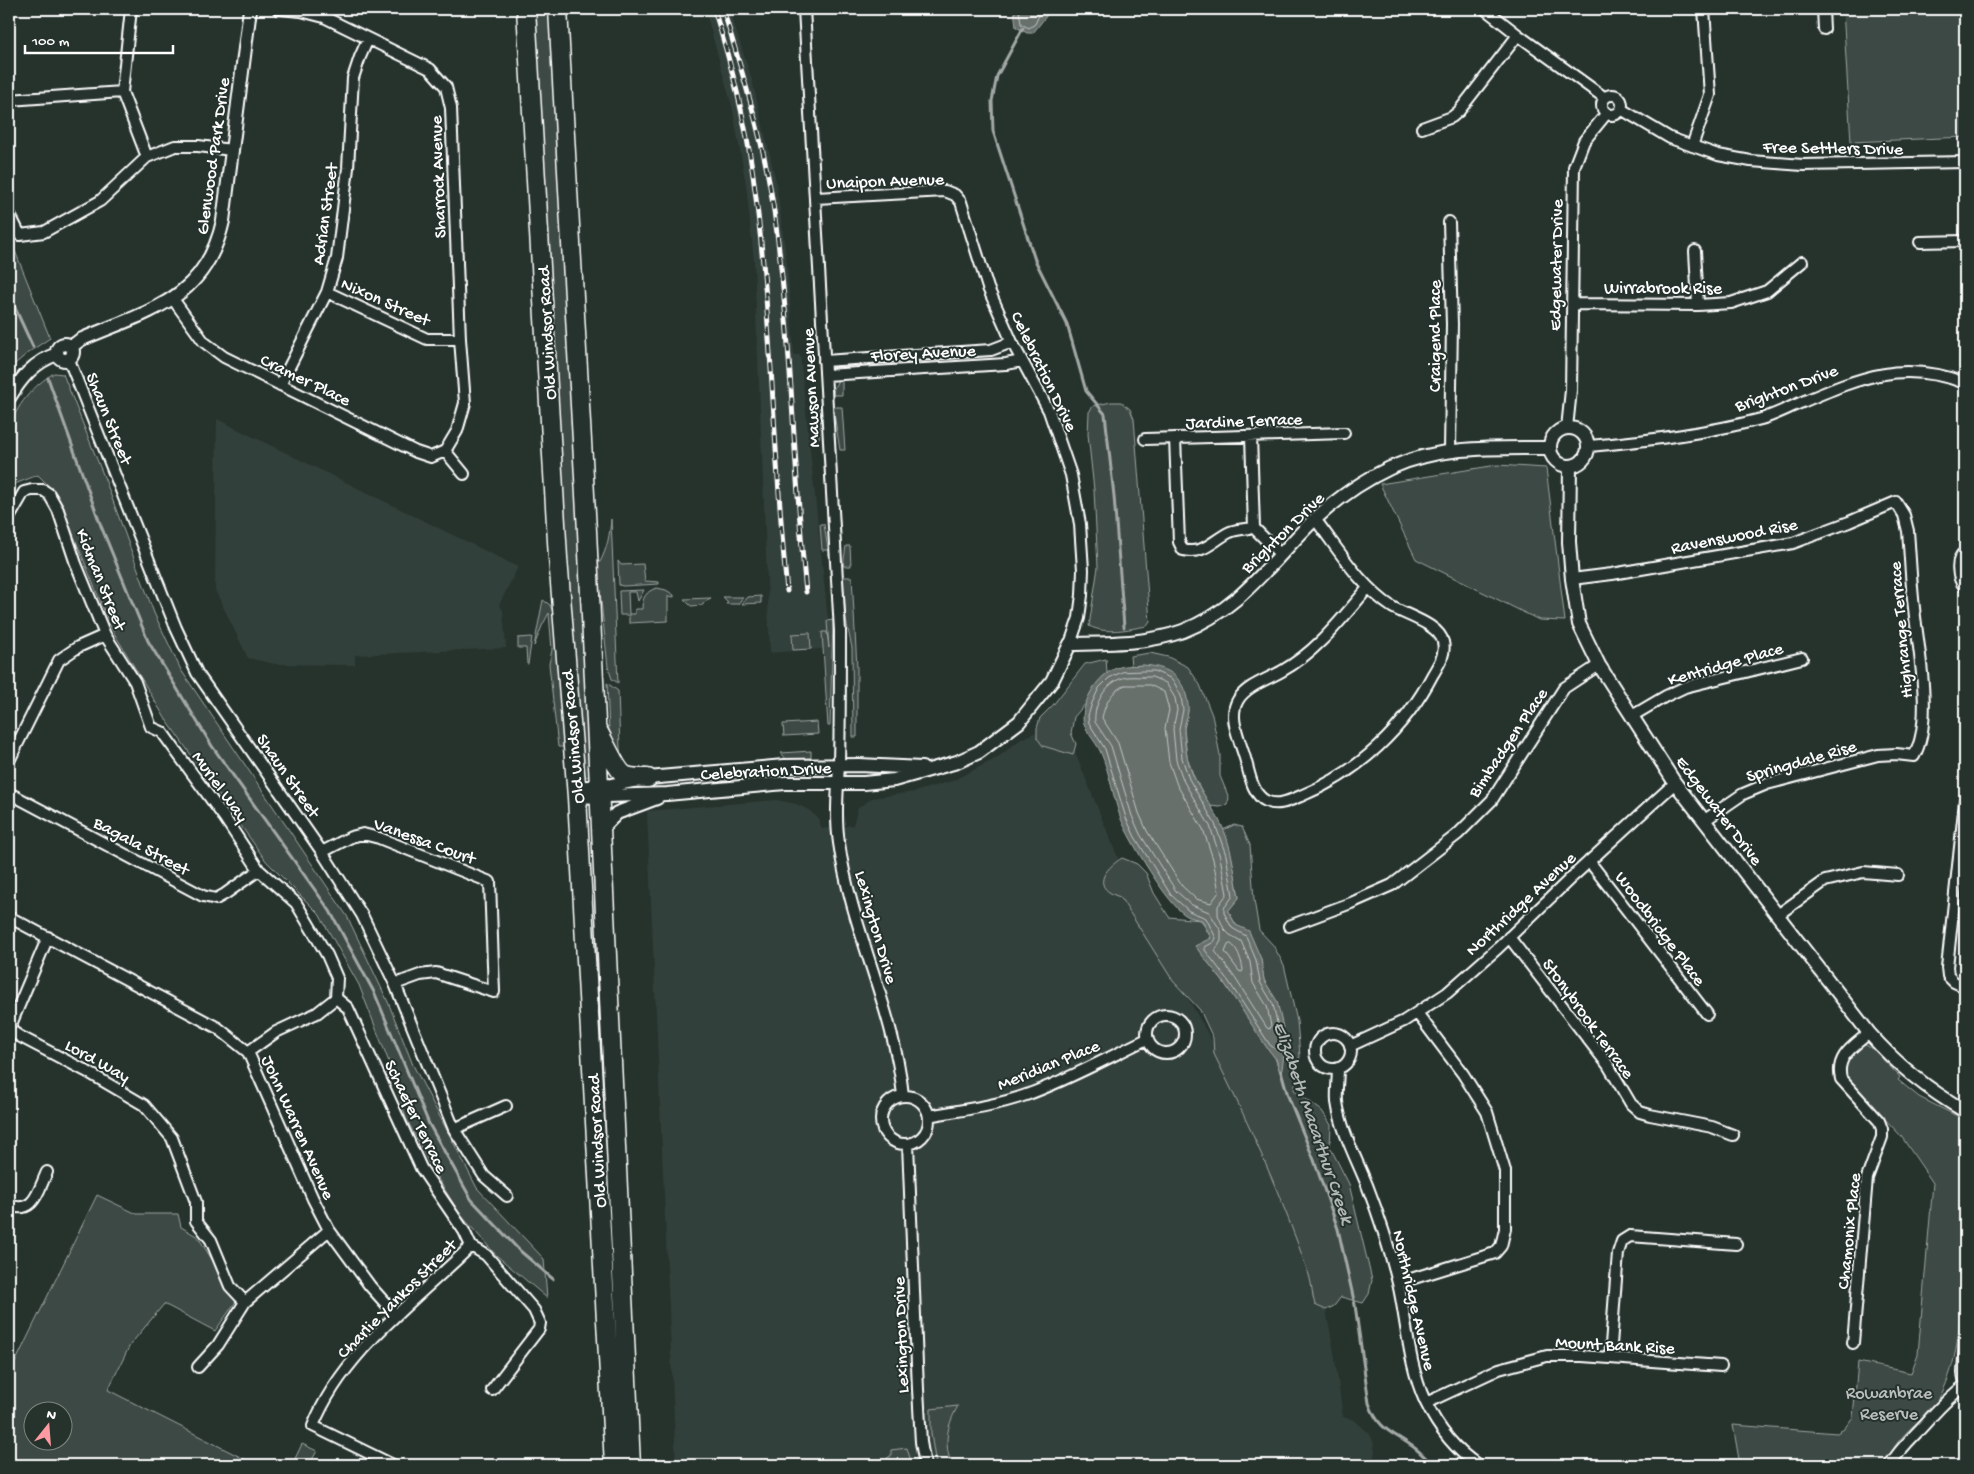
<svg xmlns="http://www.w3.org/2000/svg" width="1974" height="1474" viewBox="0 0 1974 1474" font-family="'Gochi Hand',sans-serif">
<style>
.built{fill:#333f3a}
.green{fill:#3e4944;stroke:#9ea4a2;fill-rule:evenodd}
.water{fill:#67706c;stroke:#a4a9a7}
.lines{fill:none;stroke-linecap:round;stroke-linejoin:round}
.shore{stroke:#c2c6c4;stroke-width:1}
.stream{stroke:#a4a9a7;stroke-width:3}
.minor-casing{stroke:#fff;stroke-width:14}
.tertiary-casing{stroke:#fff;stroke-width:16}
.trunk-casing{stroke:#fff;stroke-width:21}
.minor{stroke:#26332d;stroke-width:10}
.tertiary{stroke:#26332d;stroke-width:12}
.trunk{stroke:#26332d;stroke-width:18}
.rail-casing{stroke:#fff;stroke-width:5}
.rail{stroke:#26332d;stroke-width:3;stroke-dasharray:9;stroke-linecap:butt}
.labels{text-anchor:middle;stroke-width:4;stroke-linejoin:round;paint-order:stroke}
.street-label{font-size:18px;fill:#fff;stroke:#26332d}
.park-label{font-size:18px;fill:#bbbfbe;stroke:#26332d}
.water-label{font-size:19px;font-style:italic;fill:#b3b8b6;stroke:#26332d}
</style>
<rect width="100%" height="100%" fill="#26332d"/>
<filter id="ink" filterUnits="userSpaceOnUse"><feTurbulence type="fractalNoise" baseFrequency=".02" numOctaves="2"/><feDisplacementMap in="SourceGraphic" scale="10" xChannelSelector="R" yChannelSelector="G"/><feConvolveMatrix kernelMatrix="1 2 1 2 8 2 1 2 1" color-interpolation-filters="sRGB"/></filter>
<g filter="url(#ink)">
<path class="built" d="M705,9H729L752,80L776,181L787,264L794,355H800L831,648L770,653L754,261L746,184L733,110Z
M217,419L518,567L499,605L503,610L506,648L355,655V665L275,664L248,658L215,590Z
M1060,722L1075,752L1126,878L1190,1002L1243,1095L1326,1310L1334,1352L1343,1417L1354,1420L1369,1433L1373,1441L1375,1452L1373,1460L1382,1465H676L647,811L777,800L796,804L809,810L818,818L822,829L853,825L858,808L872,798L914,792L952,781L997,758L1021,739Z"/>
<path class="green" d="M534,9H550L576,477L591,776L586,777L583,768L577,740Z
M1843,9H1965V137L1851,142Z
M9,236L50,338L29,352L9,369Z
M54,373L63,374L106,482L154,613L181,670L347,916L388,1002L413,1065L477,1188L544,1259L547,1298L496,1255L460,1214L432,1169L406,1118L389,1062L359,985L319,914L266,861L165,718L111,628L57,494L38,475L12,485L9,493C9,478 6,442 9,430C16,405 33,386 54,373Z
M838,380H842V395H833L834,388Z
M1111,402H1121L1130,409L1134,419L1150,622L1147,626C1128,629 1107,635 1089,626L1098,567L1094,490L1088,434L1089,412L1093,406Z
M833,407H842L845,450H840Z
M813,408H821L819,438H815Z
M1497,465L1546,468L1565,621L1539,620L1416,559L1380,484Z
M611,519L618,683L612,679L608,667L597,563L600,562C607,549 610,534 611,519Z
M820,524H824L828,550H822Z
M846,546H850L851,566H843Z
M618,561L621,565L643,564L645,581L659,582V584L623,586L619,585Z
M843,577H852L857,668V737H853L852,648L846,620Z
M657,588L666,590L674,595V597L668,596V621L629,623V615H620L619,591L644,590L638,601L636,592H628L629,614H635V609H642C642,598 646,591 657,588Z
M761,596V603L742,604L748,597Z
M723,597H743L738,604H726L728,602Z
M711,598L703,603V605L691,606L684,599Z
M543,600L550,605L554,615L564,747H558L549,664L552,650L549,613L542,626L534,646Z
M833,620L830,726H828L822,632H827L829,648L827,621Z
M810,633L811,649L793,650L792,634Z
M532,637L528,664H527L526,648H518V638Z
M1150,653L1168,657L1188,667L1200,685L1212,715L1220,755V776L1229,798L1227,805L1220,807L1210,806L1194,777L1187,757L1184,729L1188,711L1186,695L1143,665L1131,666L1130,656Z
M1106,659L1107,673L1095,685L1087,702L1074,717L1071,733L1076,744L1073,755L1043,746L1037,738V728L1040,718L1053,705L1085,664Z
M607,683L618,691L620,749L623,766L609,733Z
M817,722L818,734L784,736L783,724Z
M811,751V759L787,760L781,753Z
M1234,825L1242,827L1250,845L1254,900L1259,930L1273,945L1284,965L1297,1021L1300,1056L1294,1090L1322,1111L1331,1125L1330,1147L1349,1184L1372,1280L1369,1294L1363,1303L1341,1297L1334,1306L1326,1310L1315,1305C1312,1295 1312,1284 1309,1275C1283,1199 1250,1126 1214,1054L1213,1038L1200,1010L1173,981L1120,897C1091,888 1103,870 1122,858L1137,864L1146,873L1154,893L1169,917L1201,920L1211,938L1196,947L1225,984L1275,1058L1281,1074L1277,1002L1264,980L1261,959L1236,925L1228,911L1239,897L1231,854L1223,830Z
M1866,1045L1875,1051L1900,1077L1898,1080L1919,1097L1965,1120C1965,1177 1966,1234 1962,1291C1959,1328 1958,1361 1941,1395C1933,1410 1917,1421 1905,1434C1896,1443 1890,1454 1884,1465H1740L1733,1425L1837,1433L1844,1429L1853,1417L1858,1362L1911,1373L1918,1354L1933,1183L1901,1136L1842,1074C1845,1059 1851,1048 1866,1045Z
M97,1195L137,1214H178L181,1227L198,1237L237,1300L215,1331L164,1304L130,1345L108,1390L256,1465H9V1375ZM32,1412H62V1442H32Z
M958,1406C947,1425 943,1444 952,1465H936L931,1434V1409Z
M302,1444L317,1451L309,1465H292Z
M907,1448L912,1465H888L887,1458L891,1456V1450Z"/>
<path class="water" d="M1014,9H1047V15L1033,33H1027L1016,27Z
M1143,665C1156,666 1172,669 1180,682C1185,689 1189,701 1188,711C1188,717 1184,723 1184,729C1184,737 1185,748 1187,756C1191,780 1208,799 1219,820C1232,843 1234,872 1239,898L1228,911L1236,925L1249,931L1261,959L1264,980L1277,1001L1286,1041L1281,1076L1276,1059L1267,1048L1225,984L1195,946L1211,938L1202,920C1197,919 1191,918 1187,916C1168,906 1129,839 1121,819C1113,797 1110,774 1101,753C1096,740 1082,730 1083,716C1085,696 1100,672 1120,667C1127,665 1136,666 1143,665Z"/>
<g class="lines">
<path class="shore" d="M1019,9L1021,24L1029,28L1035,24L1042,9
M1143,671H1154L1170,678L1175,684L1181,696L1183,710L1179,729L1182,758L1189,779L1215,824L1226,855L1233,896L1224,908V913L1232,928L1246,936L1256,960L1260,982L1273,1004L1281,1041L1279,1052L1270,1045L1229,982L1205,950V947L1214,942L1216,938L1206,918L1189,911L1171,895L1135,837L1126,818L1105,749L1089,723L1088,716L1092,703L1099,688L1109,678L1122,672Z
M1143,677H1152L1166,683L1175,698L1177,710L1173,729L1176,760L1184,782L1210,826L1220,857L1227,894L1218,906V915L1224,929L1230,935L1241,941L1250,962L1253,983L1267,1006L1271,1026L1270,1029L1267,1028L1235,978L1215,951L1221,941V931L1209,912L1192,905L1176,891L1140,834L1132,816L1111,746L1095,722C1093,705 1106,682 1123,678C1129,676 1137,677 1143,677Z
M1125,685H1150L1164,692L1169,710L1165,728L1169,762L1177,785L1203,829L1213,859L1219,892L1211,903L1196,899L1182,886L1147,831L1139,813L1118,743L1102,718C1105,704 1111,691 1125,685Z
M1231,944C1238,948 1242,962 1243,970L1242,972L1239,971L1225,952L1228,945Z"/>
<path class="stream" d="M1023,28L997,76L992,101L993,131L1035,260L1067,324L1086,391L1105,414L1114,496L1124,627
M9,295L33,347
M48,378L101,526L148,641L212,746L330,911L375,994L429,1124L471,1199L519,1250L553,1279
M1281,1071L1288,1096L1314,1160L1338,1229L1355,1305L1369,1403C1379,1432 1394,1432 1416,1449C1422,1454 1428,1460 1433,1465"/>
<defs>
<path id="minor" d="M131,9L122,92L147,157
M278,9L301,11L324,17L430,69L446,87L451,108L460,339L465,403L457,431L445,451
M804,9L840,631C840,675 840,719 839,763C838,790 835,816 839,843C851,929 894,1009 903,1095
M1485,9L1518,35L1605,98
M1823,9L1824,29
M1602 105a10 10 0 1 1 20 0a10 10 0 1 1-20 0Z
M9,100L122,92
M1621,109L1670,138L1718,155L1751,161L1803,165L1965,162
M1422,128L1452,117L1459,111L1518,35
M1692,146L1710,95L1704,9
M816,198L945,191L955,195L961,202L988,288L1012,342L1049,411L1071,475L1080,524L1083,570L1082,595L1079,618L1070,644
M9,213L20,235L44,232L100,201L147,157L175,146H198L232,150
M1449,222L1452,324L1450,450
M1920,242L1965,241
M1695,251L1698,305
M327,292L427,339H460
M173,299L204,342L224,357L416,452L431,457L445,451
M1572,304L1698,305L1731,303L1767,291L1802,262
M69,360L176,628L197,673L322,852L362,915L395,984L454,1129L484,1176L507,1196
M824,361L991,350L1012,342
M826,375L1006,364L1022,361
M280,385L327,292L337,258L348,168L353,78L360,57L368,39
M1567,428L1571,390L1574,167L1584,141L1607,113
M1251,436L1254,528L1281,555
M1175,438L1179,542L1183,550C1204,555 1213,540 1230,532C1237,529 1246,529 1254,528
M1145,439L1344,433
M1589,446C1647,441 1704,434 1761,419C1775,415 1788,408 1800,403C1859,378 1901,359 1965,383
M445,451L464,474
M9,518L24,492L32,490H43L49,494L58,510L76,564L105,635L135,682L151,727L162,732L224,817L259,870L296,903L327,955L337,978L336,998
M1315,519C1338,549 1360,586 1392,607C1407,616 1439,624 1443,642C1446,654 1439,664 1433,674C1405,728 1359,772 1303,795C1291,800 1278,807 1266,801C1251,794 1249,769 1244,755C1239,738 1228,716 1238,700C1246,686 1268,679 1282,671C1318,651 1342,618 1368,588
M1965,552C1955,558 1957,579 1965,587
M1572,579L1612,574L1793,543L1849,522L1896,502L1904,515L1908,531C1910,556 1911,582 1914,608C1918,648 1934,721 1914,756L1896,754L1878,755L1767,784L1743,794L1705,820
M1632,716L1666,696L1685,687L1802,658
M9,761L59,660L78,647L105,635
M9,793L203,896L216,899L225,894L259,870
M1965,801L1947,967L1948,976L1954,982L1965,987
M322,852L351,837L363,834L379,838L490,882L494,992L436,973L420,975L395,984
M1589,861L1707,1014
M1779,914L1825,881L1863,872L1898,875
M9,917L218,1028L248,1052L313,1199L329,1230L370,1286L396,1315
M1289,926L1351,903L1392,885L1458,834L1492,800L1564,688L1599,665
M48,937L9,1029L19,1036L86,1071L144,1105L172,1138L196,1202V1221L211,1240L230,1286L245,1302
M1509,937L1608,1065L1631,1104L1640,1112L1650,1115L1712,1127L1733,1135
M336,998L348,1008L421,1168L464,1231L471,1246
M1147 1034a19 19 0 1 1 38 0a19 19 0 1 1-38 0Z
M1315 1051a18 18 0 1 1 36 0a18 18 0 1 1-36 0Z
M1350,1046L1404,1021L1447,993L1498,948L1572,877L1675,783
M248,1052L276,1032L317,1013L336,998
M1338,1068C1338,1079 1336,1091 1337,1102C1341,1130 1356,1158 1367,1185C1379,1216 1390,1250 1398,1283C1407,1322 1408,1364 1425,1401C1437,1426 1455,1450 1478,1465
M881 1120a24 24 0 1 1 48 0a24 24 0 1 1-48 0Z
M929,1116C961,1110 995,1106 1026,1095C1068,1080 1107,1058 1147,1039
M454,1129L506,1106
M908,1144L918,1389L921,1442L925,1465
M9,1205C34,1215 38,1191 47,1172
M471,1246L486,1255L534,1310L540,1323L539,1329L492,1390
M1398,1283L1495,1253L1501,1246L1505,1229V1171L1487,1112L1463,1074L1417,1013
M1965,1339L1963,1373L1965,1384
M1853,1343L1867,1178L1882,1137V1129L1879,1121L1841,1079C1835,1056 1854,1046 1869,1033
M1610,1358L1618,1253L1622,1241L1630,1236L1736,1244
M198,1367L218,1345L245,1302L329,1230
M1426,1403L1499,1369L1547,1356H1582L1721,1366
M393,1465L313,1426C343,1351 415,1301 471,1246
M1890,1465C1901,1446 1917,1434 1931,1417C1942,1405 1952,1395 1965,1385"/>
<path id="tertiary" d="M57 352a8 8 0 1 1 16 0a8 8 0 1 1-16 0Z
M71,347L80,340C146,311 205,302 223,221L250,9
M9,398C21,378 34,362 57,354
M1550 447a19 19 0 1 1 38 0a19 19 0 1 1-38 0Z
M1570,467L1569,542L1572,579L1579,624L1599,665L1675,783L1869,1033C1897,1065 1928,1090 1965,1111
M576,788L612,785L648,778L784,766L859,765L922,768
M577,797L667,794L785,783H864L894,780L957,762L979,752L1019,722L1052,681L1070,644C1108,643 1147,644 1183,631C1241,609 1272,560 1315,519C1337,499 1362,481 1390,468C1441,445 1496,448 1550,448
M601,829L617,813L657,798"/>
<path id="trunk" d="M526,9L558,558L577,797L614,1465
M558,9L587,531L631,1465
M597,729C604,740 617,773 627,776C633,778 642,778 648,778"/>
</defs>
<use href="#minor" class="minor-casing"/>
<use href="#tertiary" class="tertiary-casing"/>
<use href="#trunk" class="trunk-casing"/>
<use href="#minor" class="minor"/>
<use href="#tertiary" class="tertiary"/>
<use href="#trunk" class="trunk"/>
<defs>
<path id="rail" d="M714,9C731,63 745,118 753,175C772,312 773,452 787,591
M723,9C743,75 764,141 774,211C792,337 793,465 806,592"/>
</defs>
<use href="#rail" class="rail-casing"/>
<use href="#rail" class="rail"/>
</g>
</g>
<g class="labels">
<g class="street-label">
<text transform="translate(1833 147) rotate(1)" y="6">Free Settlers Drive</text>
<text transform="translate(212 156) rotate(-82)" y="6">Glenwood Park Drive</text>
<text transform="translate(437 177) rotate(-92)" y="6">Sharrock Avenue</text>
<text transform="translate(885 180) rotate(-2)" y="6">Unaipon Avenue</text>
<text transform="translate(324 214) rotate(-82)" y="6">Adrian Street</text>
<text transform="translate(1555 265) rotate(-89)" y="6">Edgewater Drive</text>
<text x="1663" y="293">Wirrabrook Rise</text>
<text transform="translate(386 301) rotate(24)" y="6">Nixon Street</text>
<text transform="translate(546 333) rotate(-93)" y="6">Old Windsor Road</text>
<text transform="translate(1434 336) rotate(-90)" y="6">Craigend Place</text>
<text transform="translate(923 352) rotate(-3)" y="6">Florey Avenue</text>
<text transform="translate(1045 371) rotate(64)" y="6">Celebration Drive</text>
<text transform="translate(306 379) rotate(26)" y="6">Cramer Place</text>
<text transform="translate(1786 387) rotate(-20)" y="6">Brighton Drive</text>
<text transform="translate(810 388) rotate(-93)" y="6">Mawson Avenue</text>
<text transform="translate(110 418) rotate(68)" y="6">Shaun Street</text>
<text transform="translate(1244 420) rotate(-2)" y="6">Jardine Terrace</text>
<text transform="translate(1282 532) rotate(-44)" y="6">Brighton Drive</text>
<text transform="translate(1734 535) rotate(-11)" y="6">Ravenswood Rise</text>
<text transform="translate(102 579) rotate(68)" y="6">Kidman Street</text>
<text transform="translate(1900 630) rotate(-95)" y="6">Highrange Terrace</text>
<text transform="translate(1725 663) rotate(-16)" y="6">Kentridge Place</text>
<text transform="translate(572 737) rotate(-95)" y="6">Old Windsor Road</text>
<text transform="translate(1507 742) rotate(-56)" y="6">Bimbadgen Place</text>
<text transform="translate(1801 760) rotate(-16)" y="6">Springdale Rise</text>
<text transform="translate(766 770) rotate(-3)" y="6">Celebration Drive</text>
<text transform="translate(289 775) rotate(55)" y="6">Shaun Street</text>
<text transform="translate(221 786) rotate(54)" y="6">Muriel Way</text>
<text transform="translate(1720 810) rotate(53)" y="6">Edgewater Drive</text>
<text transform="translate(425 840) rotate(20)" y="6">Vanessa Court</text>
<text transform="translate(142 845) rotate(28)" y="6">Bagala Street</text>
<text transform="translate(1520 903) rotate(-43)" y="6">Northridge Avenue</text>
<text transform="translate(877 927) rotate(74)" y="6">Lexington Drive</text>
<text transform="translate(1661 928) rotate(53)" y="6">Woodbridge Place</text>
<text transform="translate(1589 1018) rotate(54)" y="6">Stonybrook Terrace</text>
<text transform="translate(98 1060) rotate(29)" y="6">Lord Way</text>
<text transform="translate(1048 1064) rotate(-22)" y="6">Meridian Place</text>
<text transform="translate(417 1116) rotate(64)" y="6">Schaefer Terrace</text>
<text transform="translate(299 1127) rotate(66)" y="6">John Warren Avenue</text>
<text transform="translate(596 1141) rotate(-93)" y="6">Old Windsor Road</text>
<text transform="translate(1848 1231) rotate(-84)" y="6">Chamonix Place</text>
<text transform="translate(396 1298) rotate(-45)" y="6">Charlie Yankos Street</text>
<text transform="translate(1415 1300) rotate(77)" y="6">Northridge Avenue</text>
<text transform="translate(900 1335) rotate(-92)" y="6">Lexington Drive</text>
<text transform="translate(1615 1344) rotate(3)" y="6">Mount Bank Rise</text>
</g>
<g class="park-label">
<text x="1889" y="1398">Rowanbrae<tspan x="1889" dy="21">Reserve</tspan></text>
</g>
<g class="water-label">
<text transform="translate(1315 1122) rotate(71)" y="7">Elizabeth Macarthur Creek</text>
</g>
</g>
<rect width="1974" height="1474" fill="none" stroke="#26332d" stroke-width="30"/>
<rect x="15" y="15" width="1944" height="1444" fill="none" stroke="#fff" stroke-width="2" filter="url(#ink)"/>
<g transform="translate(48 1426) rotate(17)"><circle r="24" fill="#26332d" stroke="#7d8581"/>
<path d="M0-4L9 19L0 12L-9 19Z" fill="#ff9aa2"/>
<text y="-8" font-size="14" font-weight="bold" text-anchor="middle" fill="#ffffff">N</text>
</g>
<path d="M25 45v8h148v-8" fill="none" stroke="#ffffff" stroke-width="2.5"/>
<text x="32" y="45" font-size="15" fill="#ffffff" stroke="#26332d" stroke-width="4" paint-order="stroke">100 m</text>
</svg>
